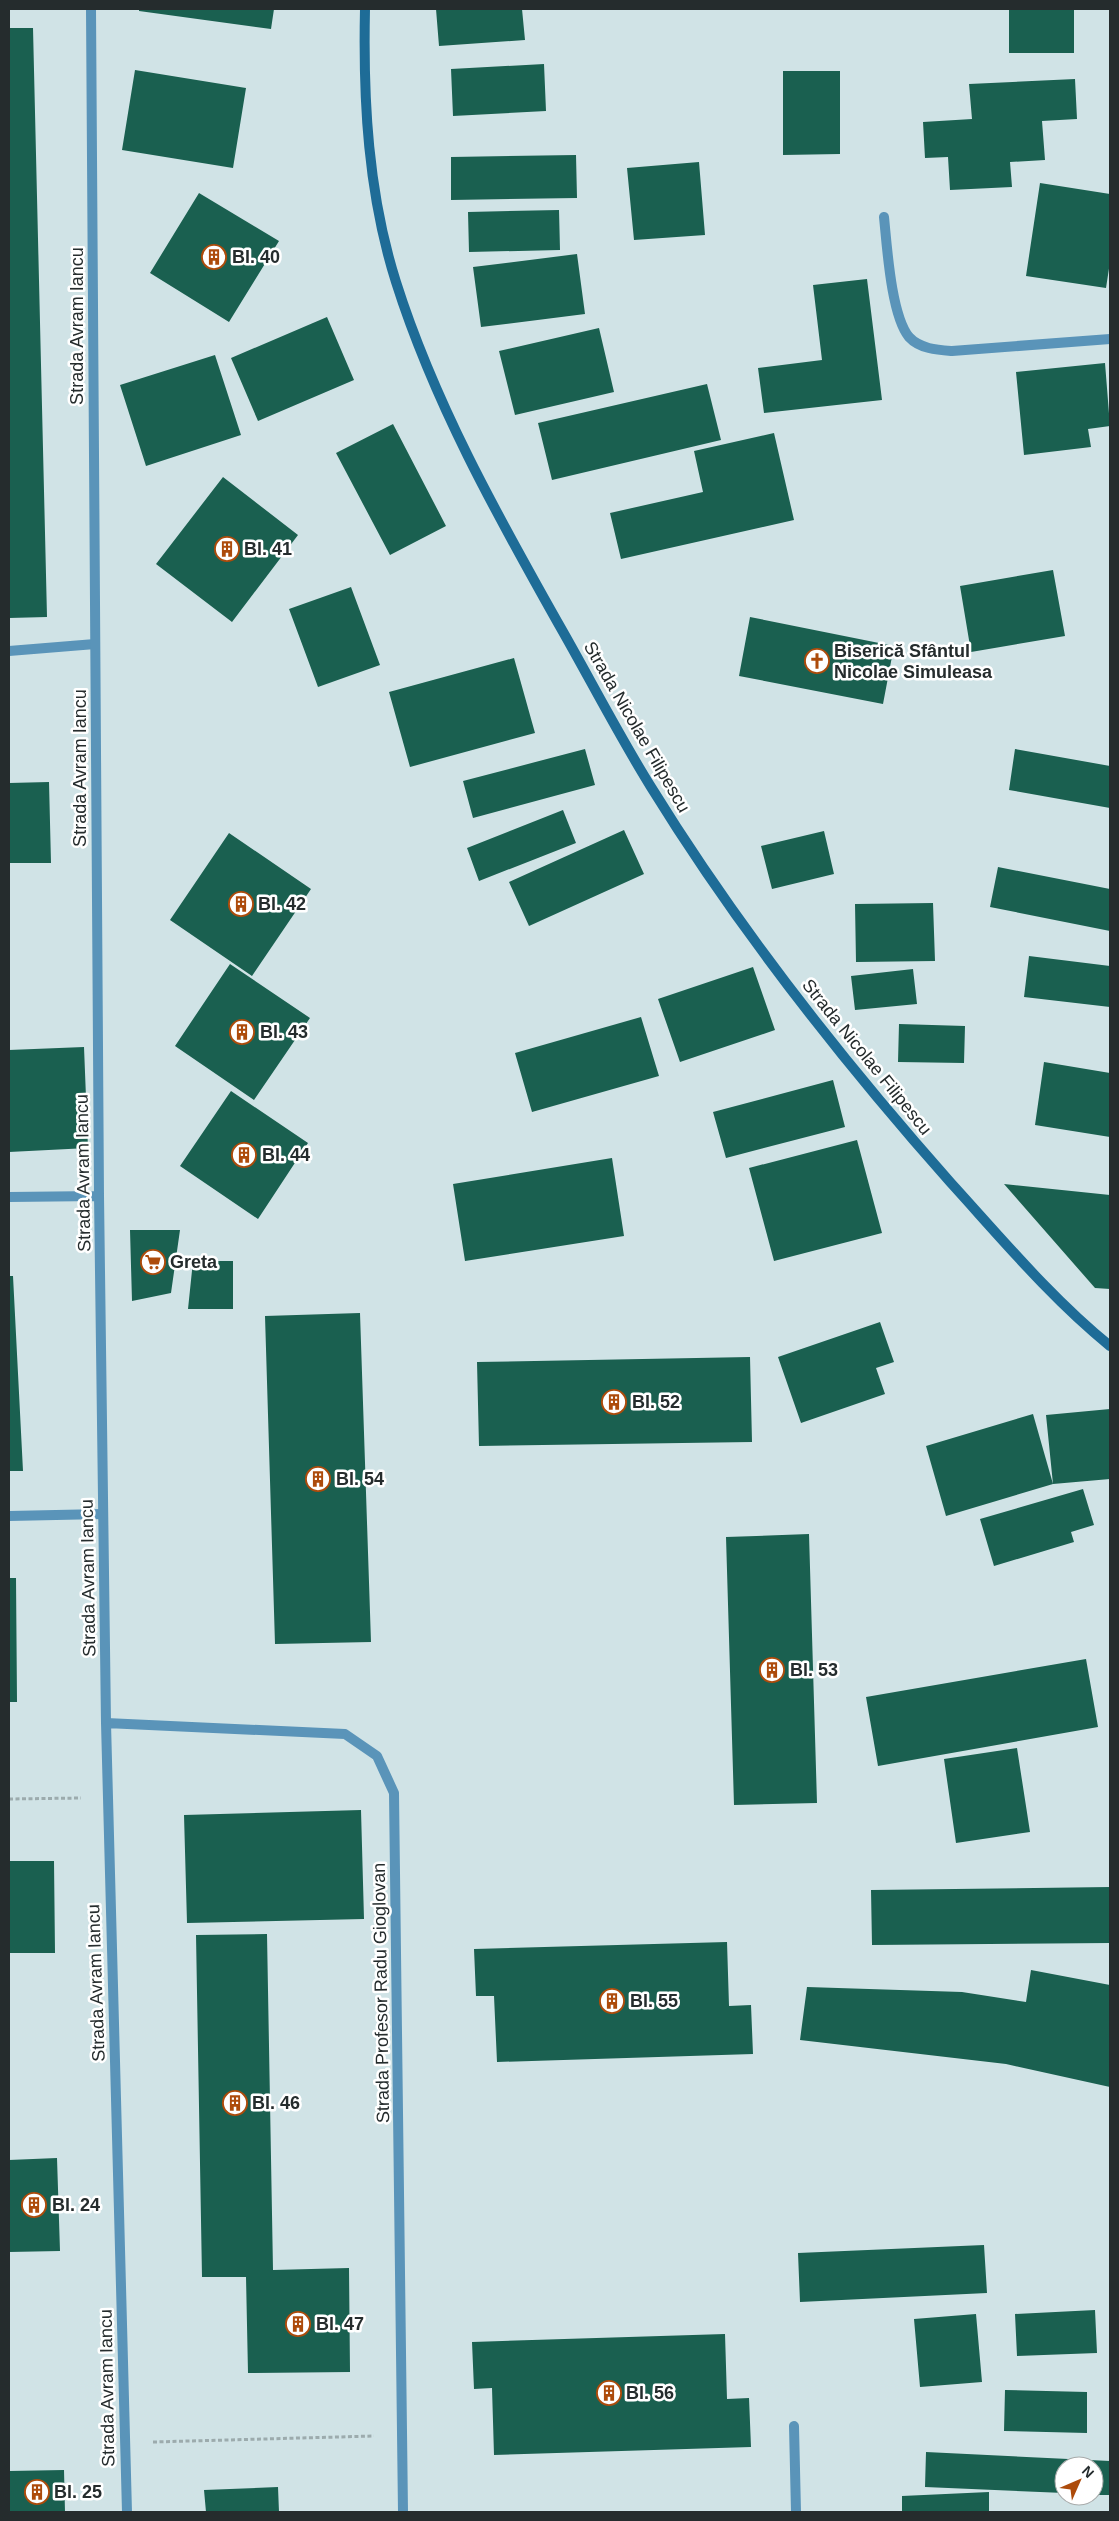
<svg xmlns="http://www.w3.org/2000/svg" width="1119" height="2521" viewBox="0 0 1119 2521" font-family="Arial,sans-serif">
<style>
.building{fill:#1a6050}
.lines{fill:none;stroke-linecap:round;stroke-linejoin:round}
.path{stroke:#9cabad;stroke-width:3;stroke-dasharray:4 2.5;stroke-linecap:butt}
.lane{stroke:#5a94b9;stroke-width:10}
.street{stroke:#5a94b9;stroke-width:10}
.secondary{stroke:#1e6c97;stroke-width:10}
.labels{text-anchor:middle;stroke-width:5;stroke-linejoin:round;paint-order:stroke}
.poi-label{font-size:18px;font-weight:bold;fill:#252c2d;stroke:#fff;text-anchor:start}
.street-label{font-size:18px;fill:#252c2d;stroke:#fff}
</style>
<rect width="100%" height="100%" fill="#d0e3e6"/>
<path class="building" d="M139,9H274L271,29L139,11Z
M436,9H522L525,40L439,46Z
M1009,9H1074V53H1009Z
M9,28H33L47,617L9,618Z
M544,64L546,111L453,116L451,69Z
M135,70L246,88L233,168L122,150Z
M783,71H840V154L783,155Z
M1075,79L1077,119L1042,121L1045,160L1010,162L1012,187L950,190L948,157L925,158L923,122L972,119L969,84Z
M576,155L577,198L451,200V157Z
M699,162L705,235L634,240L627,168Z
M1040,183L1110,194V262L1106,288L1026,276Z
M199,193L279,241L229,322L150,273Z
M559,210L560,250L469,252L468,212Z
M577,254L585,314L481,327L473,267Z
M867,279L882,400L764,413L758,368L822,360L813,285Z
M327,317L354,380L258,421L231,358Z
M599,328L614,392L515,415L499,351Z
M215,355L241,435L146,466L120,385Z
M1105,363L1110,426L1088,429L1091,447L1024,455L1016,372Z
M707,384L721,440L552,480L538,423Z
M393,424L446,526L390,555L336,453Z
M774,433L794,520L621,559L610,513L703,492L694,451Z
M223,477L298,535L232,622L156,564Z
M1053,570L1065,636L971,652L960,586Z
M351,587L380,665L318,687L289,609Z
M750,617L894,646L883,704L739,676Z
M514,658L535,733L410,767L389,692Z
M585,749L595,785L473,818L463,781Z
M1015,749L1110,766V808L1009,790Z
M49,782L51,863H9V783Z
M563,810L576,843L479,881L467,848Z
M624,830L644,874L529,926L509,882Z
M824,831L834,874L772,889L761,846Z
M229,833L311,889L252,976L170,920Z
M998,867L1110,889V931L990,907Z
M933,903L935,961L856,962L855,904Z
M1029,956L1110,966V1007L1024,997Z
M230,964L310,1018L254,1100L175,1046Z
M753,967L775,1030L680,1062L658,999Z
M913,969L917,1004L855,1010L851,976Z
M641,1017L659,1076L532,1112L515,1053Z
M899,1024L965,1026L964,1063L898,1062Z
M84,1047L88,1148L9,1152V1050Z
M1044,1062L1110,1073V1137L1035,1125Z
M833,1080L845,1127L726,1158L713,1112Z
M231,1091L308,1143L258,1219L180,1166Z
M857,1140L882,1233L774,1261L749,1168Z
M612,1158L624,1236L465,1261L453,1184Z
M1004,1184L1110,1195V1289L1095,1288Z
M130,1230H180L171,1293L132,1301Z
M193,1261H233V1309H188Z
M9,1276H13L23,1471H9Z
M360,1313L371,1642L275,1644L265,1316Z
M880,1322L894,1362L876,1368L885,1394L801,1423L778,1357Z
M750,1357L752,1442L479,1446L477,1362Z
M1110,1409V1479L1053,1484L946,1516L926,1446L1033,1414L1053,1484L1046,1415Z
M1083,1489L1094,1525L1071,1532L1074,1542L994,1566L980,1519Z
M809,1534L817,1803L734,1805L726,1537Z
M9,1578H16L17,1702H9Z
M1086,1659L1098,1727L878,1766L866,1697Z
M1017,1748L1030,1832L956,1843L944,1759Z
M361,1810L364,1919L187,1923L184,1815Z
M9,1861H54L55,1953H9Z
M1110,1887V1943L872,1945L871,1890Z
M267,1934L273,2270L349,2268L350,2372L248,2373L246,2277H202L196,1935Z
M727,1942L729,2006L751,2005L753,2054L497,2062L494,1996H476L474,1949Z
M1031,1970L1110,1985V2087L1006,2064L800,2040L807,1987L962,1992L1026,2002Z
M57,2158L60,2251L9,2252V2160Z
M984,2245L987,2293L800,2302L798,2253Z
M1095,2310L1097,2353L1017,2356L1015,2314Z
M976,2314L982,2382L920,2387L914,2319Z
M725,2334L727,2399L749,2398L751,2447L494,2455L492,2388L474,2389L472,2342Z
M1005,2390L1087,2392V2433L1004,2431Z
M926,2452L1110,2461V2495H1094V2466H1064V2493L925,2487Z
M64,2470L65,2512H9V2471Z
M278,2487L279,2512H206L204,2490Z
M989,2492V2512H902V2496Z"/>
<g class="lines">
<path class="path" d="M9,1799L81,1798
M153,2442L374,2436"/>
<path class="lane" d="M9,651L95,644
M9,1516L103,1514"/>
<path class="street" d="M91,9L99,1196L106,1723L127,2512
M884,217C887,246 891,315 909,337C920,349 938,350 952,351L1110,339
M9,1197L99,1196
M106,1723L345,1734L377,1756L394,1793L403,2512
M794,2426L796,2512"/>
<path class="secondary" d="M365,9C363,100 368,194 396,282C434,402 496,513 558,623C589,677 618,734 651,787C738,928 841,1059 951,1183C1002,1239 1051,1298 1110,1346"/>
</g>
<defs>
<symbol id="building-ring" viewBox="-11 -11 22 22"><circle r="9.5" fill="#fff" stroke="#ad4b0b" stroke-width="1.5"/><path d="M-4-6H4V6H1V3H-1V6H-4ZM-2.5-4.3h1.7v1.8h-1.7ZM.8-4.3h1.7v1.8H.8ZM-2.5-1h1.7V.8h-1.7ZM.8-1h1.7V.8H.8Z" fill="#ad4b0b"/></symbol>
<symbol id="church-ring" viewBox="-11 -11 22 22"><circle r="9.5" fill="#fff" stroke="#ad4b0b" stroke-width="1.5"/><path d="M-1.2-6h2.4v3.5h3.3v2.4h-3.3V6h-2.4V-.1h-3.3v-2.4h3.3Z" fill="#ad4b0b"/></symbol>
<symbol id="supermarket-ring" viewBox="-11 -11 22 22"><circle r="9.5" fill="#fff" stroke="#ad4b0b" stroke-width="1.5"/><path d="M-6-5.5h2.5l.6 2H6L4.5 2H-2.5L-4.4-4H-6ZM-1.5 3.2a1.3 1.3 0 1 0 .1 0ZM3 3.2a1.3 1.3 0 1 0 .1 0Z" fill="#ad4b0b"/></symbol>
</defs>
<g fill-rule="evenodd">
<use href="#building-ring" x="200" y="243" width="28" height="28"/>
<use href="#building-ring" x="213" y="535" width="28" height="28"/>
<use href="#church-ring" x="803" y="647" width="28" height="28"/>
<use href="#building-ring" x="227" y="890" width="28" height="28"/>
<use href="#building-ring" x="228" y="1018" width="28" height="28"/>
<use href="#building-ring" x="230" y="1141" width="28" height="28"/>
<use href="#supermarket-ring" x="139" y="1248" width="28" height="28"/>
<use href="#building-ring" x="600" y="1388" width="28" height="28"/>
<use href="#building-ring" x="304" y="1465" width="28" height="28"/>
<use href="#building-ring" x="758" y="1656" width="28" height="28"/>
<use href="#building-ring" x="598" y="1987" width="28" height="28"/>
<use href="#building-ring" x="221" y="2089" width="28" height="28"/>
<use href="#building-ring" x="20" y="2191" width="28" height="28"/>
<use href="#building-ring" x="284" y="2310" width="28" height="28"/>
<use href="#building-ring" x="595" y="2379" width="28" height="28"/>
<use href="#building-ring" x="23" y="2478" width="28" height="28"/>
</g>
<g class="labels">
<g class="poi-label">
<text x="232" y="263">Bl. 40</text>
<text x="244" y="555">Bl. 41</text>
<text x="834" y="657">Biserică Sfântul<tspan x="834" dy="21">Nicolae Simuleasa</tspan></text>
<text x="258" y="910">Bl. 42</text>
<text x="260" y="1038">Bl. 43</text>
<text x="262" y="1161">Bl. 44</text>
<text x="170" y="1268">Greta</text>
<text x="632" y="1408">Bl. 52</text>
<text x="336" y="1485">Bl. 54</text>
<text x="790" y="1676">Bl. 53</text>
<text x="630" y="2007">Bl. 55</text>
<text x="252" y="2109">Bl. 46</text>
<text x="52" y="2211">Bl. 24</text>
<text x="316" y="2330">Bl. 47</text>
<text x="626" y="2399">Bl. 56</text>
<text x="54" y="2498">Bl. 25</text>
</g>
<g class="street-label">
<text transform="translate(77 326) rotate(-90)" y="6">Strada Avram Iancu</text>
<text transform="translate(637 727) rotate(60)" y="6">Strada Nicolae Filipescu</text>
<text transform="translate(80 768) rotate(-90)" y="6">Strada Avram Iancu</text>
<text transform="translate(867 1057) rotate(51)" y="6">Strada Nicolae Filipescu</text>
<text transform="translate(83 1173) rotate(-91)" y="6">Strada Avram Iancu</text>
<text transform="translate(88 1578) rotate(-91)" y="6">Strada Avram Iancu</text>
<text transform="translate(96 1983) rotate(-92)" y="6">Strada Avram Iancu</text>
<text transform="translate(381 1993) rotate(-91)" y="6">Strada Profesor Radu Gioglovan</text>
<text transform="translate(107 2388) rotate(-91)" y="6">Strada Avram Iancu</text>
</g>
</g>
<rect width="1119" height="2521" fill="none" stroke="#252c2d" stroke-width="20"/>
<g transform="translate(1079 2481) rotate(45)"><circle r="24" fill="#ffffff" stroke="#a8abab"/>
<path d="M0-4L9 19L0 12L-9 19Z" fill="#ad4b0b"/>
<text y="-8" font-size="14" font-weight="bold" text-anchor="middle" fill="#252c2d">N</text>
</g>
</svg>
